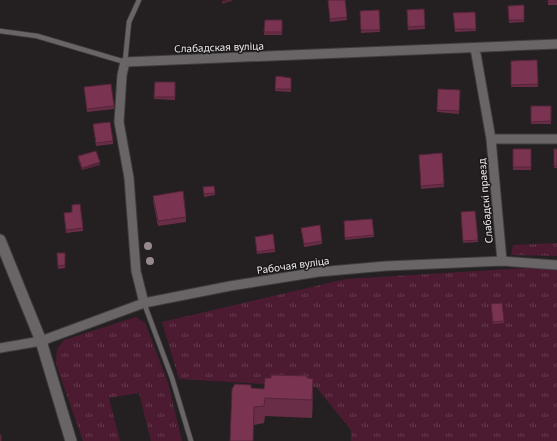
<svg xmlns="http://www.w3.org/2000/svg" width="557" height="441" viewBox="0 0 557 441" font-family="'Noto Sans',sans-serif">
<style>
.grass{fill:url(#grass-tufts)}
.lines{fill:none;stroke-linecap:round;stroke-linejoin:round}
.service-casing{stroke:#3f3c3d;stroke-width:6}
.minor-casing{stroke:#3f3c3d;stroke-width:11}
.tertiary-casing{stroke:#3f3c3d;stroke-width:13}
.service{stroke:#696566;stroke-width:4.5}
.minor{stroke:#696566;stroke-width:9}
.tertiary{stroke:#696566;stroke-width:11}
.tree{fill:#96888d}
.wall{fill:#692d47}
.shaded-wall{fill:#552439}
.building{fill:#7a3452;stroke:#552439}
.labels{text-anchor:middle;stroke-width:3;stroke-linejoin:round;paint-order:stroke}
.street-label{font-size:10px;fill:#efeced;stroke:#1b1718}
</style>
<defs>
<pattern id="grass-tufts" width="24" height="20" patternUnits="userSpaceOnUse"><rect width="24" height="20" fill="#4c1b31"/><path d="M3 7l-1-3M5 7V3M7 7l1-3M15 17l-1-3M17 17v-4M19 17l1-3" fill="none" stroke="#663c4f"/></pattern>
</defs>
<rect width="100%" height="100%" fill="#242022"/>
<path class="grass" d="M557,243V256L511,255L513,245Z
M543,267L557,270V441H351V430L316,387L179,379L162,322L346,279Z
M136,317L145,323L168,383L182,441H151L139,393L109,398L120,441H83L56,364L57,349L64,340Z"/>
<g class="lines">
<defs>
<path id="service" d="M0,31L37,36L125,62L129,22L139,0
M144,303L172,378L191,441"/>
<path id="minor" d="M475,48L491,139L502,261
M491,139H557
M144,303L136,271L129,178L119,122L122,75L125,62L557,44
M0,348L41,341L144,303L230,286L318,272L386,266L502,261L557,265"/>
<path id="tertiary" d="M0,240L41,341L71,441"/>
</defs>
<use href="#service" class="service-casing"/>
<use href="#minor" class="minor-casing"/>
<use href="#tertiary" class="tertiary-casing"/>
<use href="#service" class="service"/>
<use href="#minor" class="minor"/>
<use href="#tertiary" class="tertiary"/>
</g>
<g class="tree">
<circle cx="148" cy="246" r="4"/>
<circle cx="150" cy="261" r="4"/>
</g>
<path class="wall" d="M328,0H345L347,20L330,22Z
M548,0H557V5H548Z
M524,5V22L509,23L508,6Z
M424,9L425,29L408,30L407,10Z
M379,10L380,32L361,33L360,11Z
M475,12L476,31L455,32L453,13Z
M265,20H282V35H264Z
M537,60L538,87H511V61Z
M276,76L291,78V92L275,91Z
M155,82H175V100L154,99Z
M84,87L114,106V109L87,112Z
M438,89L460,90L459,114L437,112Z
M531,106H551V124H531Z
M93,124L113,141V144L96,146Z
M513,149H531V170H513Z
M554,149H557V168H554Z
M442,153L444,187L421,189L419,155Z
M78,156L100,165L82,170L78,159Z
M203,187L215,193V195L204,197Z
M153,196L186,217V222L158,226L153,201Z
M64,215L83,228V231L66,233Z
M461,215L478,240V242L463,243Z
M344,224L374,235V237L345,240Z
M301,228L322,241V244L304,247Z
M255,237L275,249V252L257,254Z
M57,253H65V268L58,269Z
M491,307L504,321V323L493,324Z
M307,378L313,396L312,418L265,416L264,423L254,425L251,388L264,389Z"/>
<path class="shaded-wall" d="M227,0H232V1L222,4V1Z
M100,162V165L82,170V168Z
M313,379V396L312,418V400Z"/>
<path class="building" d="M328,0H345L347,17L330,19Z
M548,0H557V2H548Z
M524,5V20H509L508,6Z
M424,9L425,26L408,27L407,10Z
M379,10L380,30H361L360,11Z
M475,12L476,29H455L453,13Z
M265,20H282V32H264Z
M537,60L538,84L511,85V61Z
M276,76L291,78V89H275Z
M155,82H175V97H154Z
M111,84L114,106L87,109L84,87Z
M438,89L460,90L459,111L437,110Z
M531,106H551V121L531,122Z
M110,122L113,141L96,143L93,124Z
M513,149H531V167H513Z
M554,149H557V166H554Z
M96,151L100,162L82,168L78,156Z
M442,153L444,184L421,186L419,155Z
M214,186L215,193L204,194L203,187Z
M183,191L186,217L158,221L153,196Z
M80,204L83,228L66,230L64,213L72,212V205Z
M475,211L478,240L463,241L461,212Z
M372,219L374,235L345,238L344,221Z
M320,225L322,241L304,244L301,228Z
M273,234L275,249L257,252L255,237Z
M57,253H65V265L58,266Z
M502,303L504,321L493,322L491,304Z
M271,375L307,376V378L313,379L312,400L265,398L264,406L254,407L253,441H230L232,389L235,384L251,385V388L264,389L265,378H271Z
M0,435H1V441H0Z"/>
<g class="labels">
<g class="street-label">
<text transform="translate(219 47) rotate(-2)" y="4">Слабадская вуліца</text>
<text transform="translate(485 201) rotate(-95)" y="4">Слабадскі праезд</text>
<text transform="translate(293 265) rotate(-8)" y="4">Рабочая вуліца</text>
</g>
</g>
</svg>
